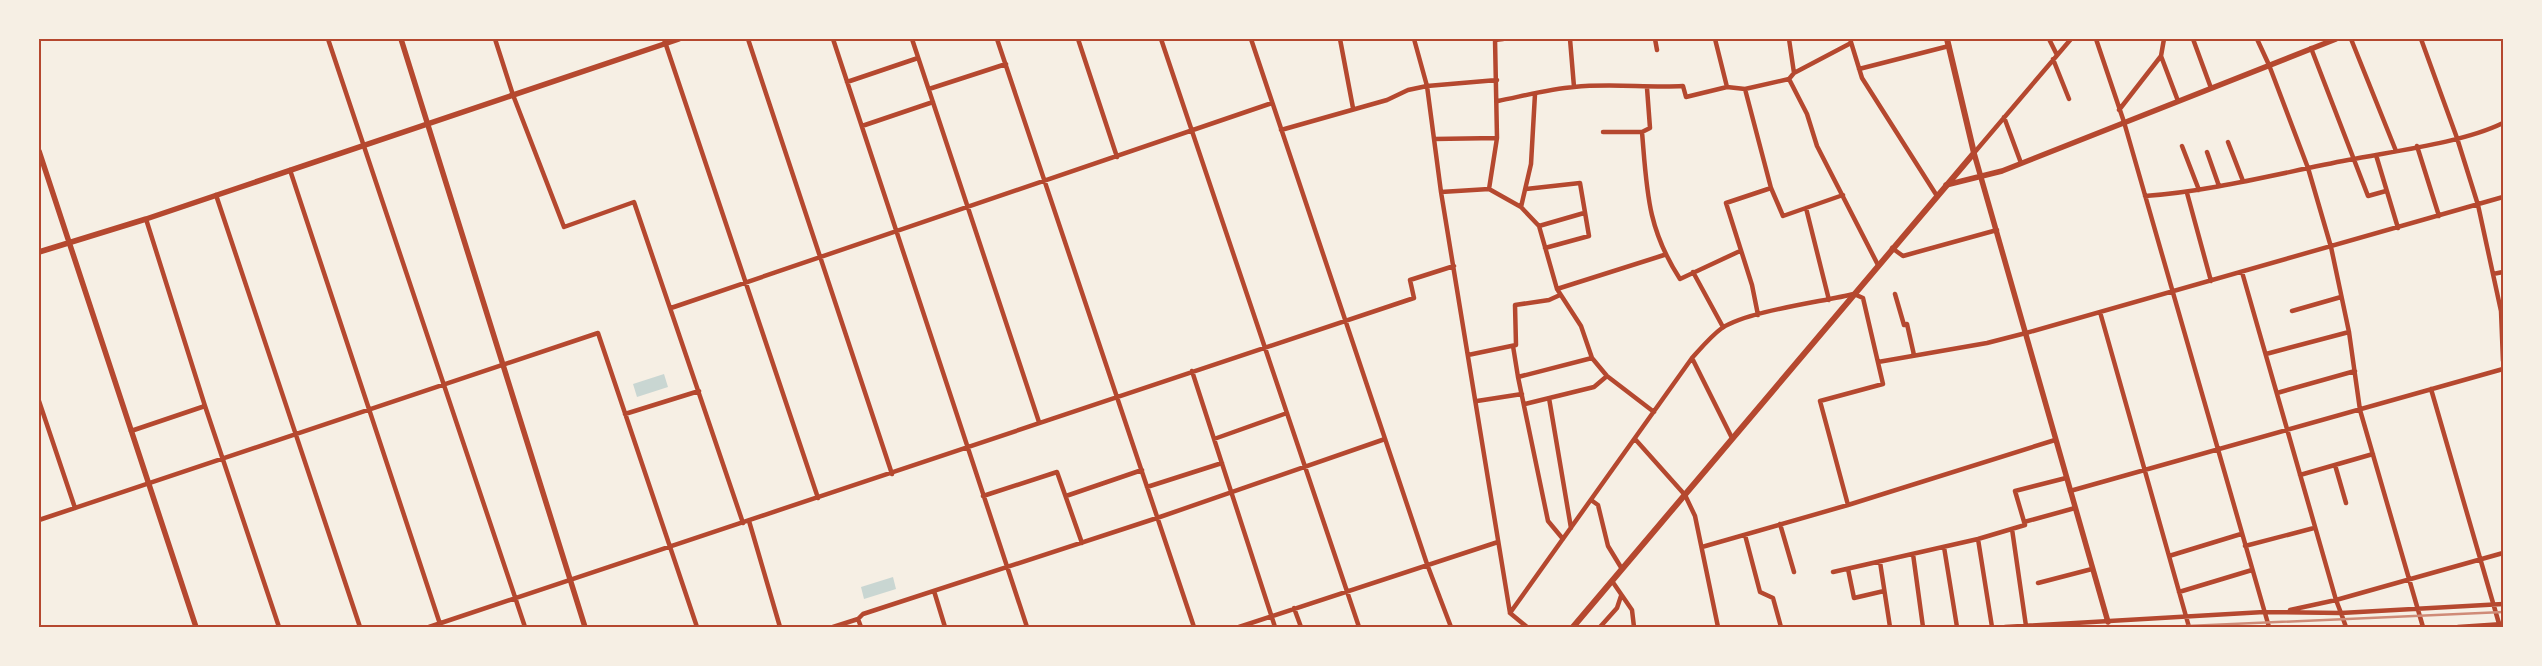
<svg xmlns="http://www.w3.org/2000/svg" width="2542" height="666" viewBox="0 0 2542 666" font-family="'Public Sans',sans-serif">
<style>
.water{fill:#c9d6d2}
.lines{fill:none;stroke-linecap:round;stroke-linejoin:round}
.minor{stroke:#b5482f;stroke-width:4.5}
.tertiary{stroke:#b5482f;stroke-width:5.5}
.secondary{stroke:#b5482f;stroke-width:6}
.rail{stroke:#cf8b77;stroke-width:2.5}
.neatline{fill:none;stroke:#b5482f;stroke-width:2}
</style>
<rect width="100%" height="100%" fill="#f6efe4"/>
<path class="water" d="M664,374L668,387L637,397L633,384Z
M893,577L896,589L864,599L861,587Z"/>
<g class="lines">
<path class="minor" d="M328,39L525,627
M495,39L513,95L564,227L634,202L743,523
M664,39L818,498
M748,39L892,474
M833,39L1027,627
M912,39L1039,422
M997,39L1194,627
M1078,39L1117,157
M1161,39L1359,627
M1251,39L1427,564L1451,627
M1340,39L1353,108
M1414,39L1427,86L1441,192L1510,613L1527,627
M1570,39L1574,87
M1655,39L1657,50
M1715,39L1727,87
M1789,39L1794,73L1789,79L1807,114L1817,146L1878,265
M1850,39L1862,78L1937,196
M2049,39L2057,55
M2096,39L2124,122L2269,627
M2193,39L2211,88
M2257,39L2269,65L2308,168L2331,247L2349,332L2360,410L2423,627
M2351,39L2396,151
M2421,39L2457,138L2478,205L2501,311L2503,361
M1495,40L1503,39
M2311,48L2368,196L2386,191
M2161,56L2178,101
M2053,59L2069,99
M1859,69L1949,46
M1794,73L1851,43
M847,82L918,58
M1647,88L1650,128L1642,132C1647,191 1647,228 1680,279L1740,251
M929,89L1006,64
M1745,89L1771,188L1783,216L1843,195
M1498,101C1523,96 1549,89 1574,87C1610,83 1647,88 1683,86L1686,97L1727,87L1745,89L1789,79
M2119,110L2161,56L2164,39
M2004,117L2021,163
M862,126L933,102
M1281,130L1387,100L1408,90L1427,86L1497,80
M1603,132H1642
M1434,139L1497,138
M2228,142L2243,181
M2182,146L2199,190
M2417,146L2439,216
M2207,152L2219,186
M1974,153L2071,39
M2376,155L2398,228
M290,170L441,627
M1489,189L1497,138L1495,39
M1526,189L1580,183L1589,236L1545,248
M1441,192L1489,189L1521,207L1539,226L1557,289L1581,326L1592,358L1607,376L1654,412
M2187,193L2211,281
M216,195L360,627
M2145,196C2213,191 2280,173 2348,160C2394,151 2462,143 2503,123
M1521,207L1531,164L1535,94
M1806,208L1829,300
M146,219L205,406L279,627
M1539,226L1584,213
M1892,248L1903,256L1997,230
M1693,272L1723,327
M2242,272L2336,600L2290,610
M2493,274L2503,272
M1557,289L1664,255
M1895,294L1904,325L1907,324L1914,355
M671,308L1272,103
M2292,311L2341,297
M2100,312L2169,556
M1758,315L1752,285L1726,203L1771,188
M1513,346L1518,377
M2266,354L2349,332
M1468,355L1516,345L1515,305L1549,300L1560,295
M1692,358L1732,438
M1878,362L1987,343L2026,333L2503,197
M1192,371L1275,627
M2431,389L2500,627
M2277,393L2355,371
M1549,398L1571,528
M39,401L75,508
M1477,401L1522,394
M1525,404L1594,387L1607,376
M625,414L699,391
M131,431L205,406
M1214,439L1287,413
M1635,439L1685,495L1695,516L1718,627
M2335,465L2346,503
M2300,475L2373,454
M1147,487L1222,463
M2070,491L2503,369
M983,496L1057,472L1082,543
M1066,496L1142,470
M1591,500L1598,505L1608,546L1622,569
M39,520L598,333L697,627
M749,521L780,627
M2024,522L2075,508
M1780,524L1794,572
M2012,529L2026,626
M1745,535L1760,592L1773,598L1781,627
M1563,539L1548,521L1518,377L1592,358
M1978,539L1992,627
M2245,546L2314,528
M1702,547L1848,505L2055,440
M1944,547L1957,627
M1913,554L1923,627
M1880,562L1890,627
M1848,569L1854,598L1884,591
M1833,572L1978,539L2025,525L2015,491L2066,478
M1612,581L1632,610L1634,627
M2038,583L2092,569
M934,591L945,627
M2179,592L2252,570
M1294,608L1301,627
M1510,613L1692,358C1701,348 1711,336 1722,328C1748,311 1821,302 1854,294L1863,298L1883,384L1820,401L1848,505
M858,619L861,627
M429,627L1414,298L1410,280L1454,266
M833,627L858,619L863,614L1157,518L1385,439
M1239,627L1498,542
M1600,627L1617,608L1621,596
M2005,627L2264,612L2341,613L2336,600L2503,553
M2189,627L2169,556L2241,534
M2346,627L2341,613L2503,604
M2458,627L2503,624"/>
<path class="tertiary" d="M401,39L585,627
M39,151L196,627
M1974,153L2108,622
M1946,185L2002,171L2336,39
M39,252L146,219L679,39"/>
<path class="secondary" d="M1573,627L1974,153L1947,39"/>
<path class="rail" d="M2165,627L2503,612"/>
</g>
<rect width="2542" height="666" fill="none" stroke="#f6efe4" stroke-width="80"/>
<rect x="40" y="40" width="2462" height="586" class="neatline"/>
</svg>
